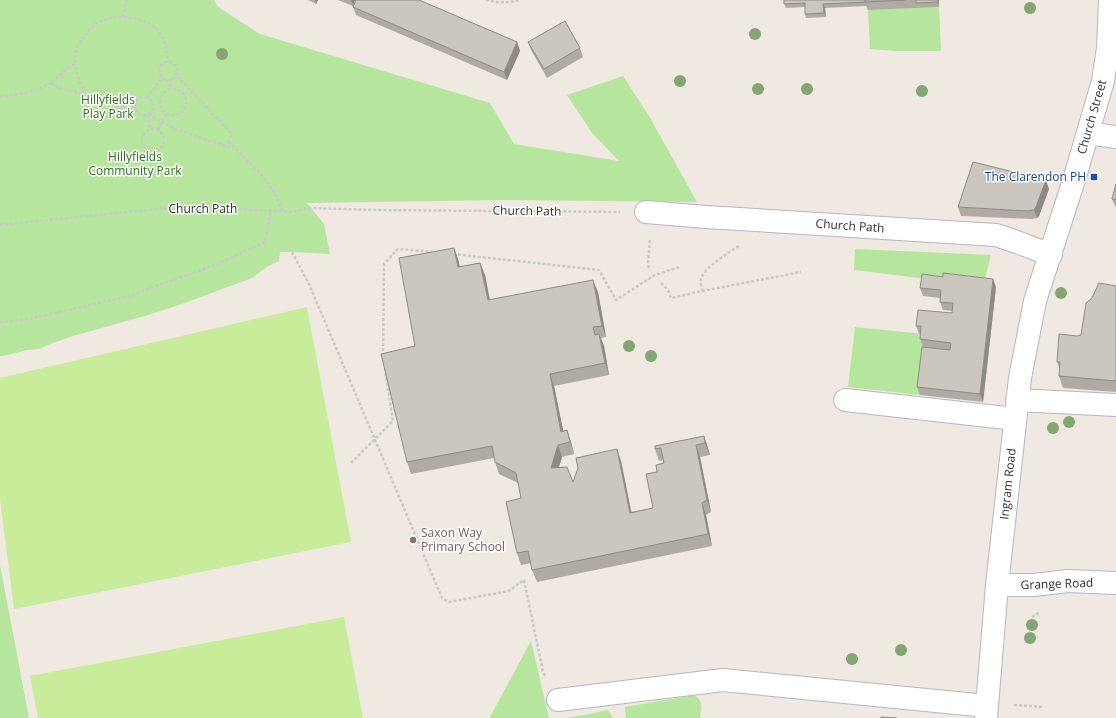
<svg xmlns="http://www.w3.org/2000/svg" width="1116" height="718" viewBox="0 0 1116 718" font-family="'Open Sans',sans-serif">
<style>
.green{fill:#b6e59e}
.pitch{fill:#c9ec9a}
.lines{fill:none;stroke-linecap:round;stroke-linejoin:round}
.minor-casing{stroke:#b4b7c1;stroke-width:24}
.path{stroke:#c9c9c9;stroke-width:2.5;stroke-dasharray:3 2;stroke-linecap:butt}
.minor{stroke:#fff;stroke-width:22}
.tree{fill:#84a574}
.wall{fill:#afaba4}
.shaded-wall{fill:#8e8b86}
.building{fill:#cbc7bf;stroke:#8e8b86}
.transit-dot{fill:#1a4fb4;stroke:#fff;stroke-width:1.5}
.education-dot{fill:#8d6e63;stroke:#fff;stroke-width:1.5}
.labels{text-anchor:middle;stroke-width:3;stroke-linejoin:round;paint-order:stroke}
.park-label{font-size:12px;fill:#2c6e1b;stroke:#fff}
.street-label{font-size:12px;fill:#2e2e2e;stroke:#fff}
.transit-label{font-size:12px;fill:#164399;stroke:#fff;text-anchor:end}
.education-label{font-size:12px;fill:#785e54;stroke:#fff;text-anchor:start}
</style>
<rect width="100%" height="100%" fill="#efe9e1"/>
<path class="green" d="M0,0H214L218,7L260,34L490,103L514,144L619,161L592,133L567,95L623,76L649,116L697,202L503,200L307,203L324,224L330,254L292,252H280L279,261L268,266L252,278L182,304L148,315L73,336L50,344L39,349L27,350L8,355L0,356Z
M939,7L941,51H895L870,49L868,10Z
M855,249L991,255L983,286L854,270Z
M855,327L924,334L954,351L925,356L920,395L848,387Z
M0,565L29,718H0Z
M531,641L549,718H490V717Z
M694,695C703,700 702,709 700,718H626L625,707Z
M608,710L613,718H565L590,714Z"/>
<path class="pitch" d="M307,307L351,542L14,609L0,499V378Z
M344,617L363,718H38L30,676Z"/>
<g class="lines">
<defs>
<path id="minor" d="M1088,133L1116,137
M646,212L706,217L996,235L1014,241L1051,255
M845,400L1015,419
M1017,400L1116,405
M997,585H1033L1068,581L1116,583
M558,700L723,680L987,706
M986,718L997,585L1020,378L1035,301L1074,180L1103,81L1108,48L1110,0"/>
</defs>
<use href="#minor" class="minor-casing"/>
<path class="path" d="M486,0C498,3 508,3 520,0
M123,17L127,0
M159 71a9 9 0 1 1 18 0a9 9 0 1 1-18 0Z
M169,79L171,89
M51,83C55,88 76,92 83,94L84,90L79,81L75,64
M160 102a13 13 0 1 1 26 0a13 13 0 1 1-26 0Z
M83,94L107,104L135,108
M135 106a9 9 0 1 1 18 0a9 9 0 1 1-18 0Z
M0,97C16,95 39,91 52,82C60,77 66,67 75,64C74,56 76,50 80,43C92,20 111,13 136,19C144,20 153,24 158,30C165,39 166,51 168,62
M148,98L151,92L163,77
M149,114C168,129 205,139 228,147L231,133L176,75
M147,115L151,129
M142 140a11 11 0 1 1 22 0a11 11 0 1 1-22 0Z
M158,130L166,112
M229,142L262,175L274,192L283,211
M0,225L185,206L291,212L310,208L376,210L620,212
M292,252L309,284L442,598L449,602L509,591L524,580L543,672L546,677
M453,254L599,270L616,300L655,275L679,267
M649,268L648,264L650,239
M661,283L668,290L671,298L702,291C702,288 700,283 701,279C703,269 730,251 739,246
M702,291L801,272
M0,322L29,319L129,296L217,264L265,242L271,210
M383,356L384,264L398,249L434,252
M351,463L393,421L385,370
M1032,617L1040,612
M1014,705L1044,707"/>
<use href="#minor" class="minor"/>
</g>
<g class="tree">
<circle cx="1030" cy="8" r="6"/>
<circle cx="755" cy="34" r="6"/>
<circle cx="222" cy="54" r="6"/>
<circle cx="680" cy="81" r="6"/>
<circle cx="758" cy="89" r="6"/>
<circle cx="807" cy="89" r="6"/>
<circle cx="922" cy="91" r="6"/>
<circle cx="1061" cy="293" r="6"/>
<circle cx="629" cy="346" r="6"/>
<circle cx="651" cy="356" r="6"/>
<circle cx="1069" cy="422" r="6"/>
<circle cx="1053" cy="428" r="6"/>
<circle cx="1032" cy="625" r="6"/>
<circle cx="1030" cy="638" r="6"/>
<circle cx="901" cy="650" r="6"/>
<circle cx="852" cy="659" r="6"/>
</g>
<path class="wall" d="M308,0H318L316,4Z
M338,0H355L353,6Z
M784,0H939V7L868,10L866,6L825,8L826,17L806,18L805,14V7L786,8L784,4Z
M353,7L517,42L520,51L507,80L356,15Z
M528,42L580,48L583,57L547,78L531,50Z
M1116,184V208L1112,199Z
M1049,189L1039,216L1037,218L1031,219L961,216L958,207Z
M454,248L458,259L460,267L480,263L485,275L490,300L598,292L606,337L601,338L604,346L609,375L554,386L563,431L567,430L571,442L574,454L562,457L559,467L573,482L617,449L621,461L631,512L653,508L657,472L664,463L663,460L659,461L655,449L704,436L708,448L710,455L700,457L711,512L706,515L712,546L537,582L532,570L531,563L521,565L517,553L521,498L518,483L499,474L495,462L494,458L411,474L407,462L415,346Z
M1116,286V392L1063,388L1059,376L1060,370L1057,362L1077,336L1081,335Z
M996,287L983,402L920,395L917,387L923,347L920,339V334H919L916,326L952,313L953,311L943,310L940,302V298L923,296L920,288Z"/>
<path class="shaded-wall" d="M315,0H318L316,4Z
M351,0H355L353,6Z
M938,0H939V7L938,2Z
M823,4L825,8L826,17L824,13Z
M517,42L520,51L507,80L504,72Z
M1046,180L1049,189L1039,216L1037,218L1034,210Z
M454,248L458,259L462,279L458,267Z
M480,263L485,275L492,312L488,300Z
M993,279L996,287L983,402L980,394Z
M593,280L598,292L606,337L602,326Z
M599,334L604,346L609,375L605,363Z
M550,374L554,386L566,444L561,432Z
M567,430L571,442L574,454L570,442Z
M704,436L708,448L710,455L705,443Z
M558,445L562,457L555,480L551,468Z
M696,445L700,457L711,512L707,500Z
M617,449L621,461L634,525L630,513Z
M702,503L706,515L712,546L708,534Z"/>
<path class="building" d="M356,0H419L517,42L504,72L353,7Z
M784,0H865V2L823,4L824,13L805,14V3L784,4Z
M865,0H905L865,2Z
M916,0H938V2L916,3Z
M565,21L580,48L544,69L528,42Z
M973,162L1046,180L1036,207L1034,210L1028,211L958,207Z
M1116,184V200L1112,199Z
M454,248L458,267L480,263L488,300L593,280L602,326L593,327L595,335L599,334L605,363L550,374L561,432L567,430L570,442L558,445L551,468L567,467L573,482L578,468L576,458L617,449L630,513L653,508L646,474L657,472L656,465L664,463L661,448L655,449V446L704,436L705,443L696,445L707,500L702,503L708,534L532,570L528,551L517,553L506,502L521,498L516,473L495,462L492,446L407,462L381,354L415,346L399,258Z
M943,273L993,279L980,394L917,387L922,347L950,350L951,343L920,339L921,326H916L918,310L952,313L953,303L940,302L941,290L920,288L922,274L943,277Z
M1099,283L1116,286V381L1059,376L1060,362H1057L1059,334L1077,336L1081,335L1086,303L1092,298Z
M881,717L897,718H881Z"/>
<rect class="transit-dot" x="1090" y="173" width="8" height="8" rx="2"/>
<circle class="education-dot" cx="413" cy="540" r="4"/>
<g class="labels">
<g class="park-label">
<text x="108" y="104">Hillyfields<tspan x="108" dy="14">Play Park</tspan></text>
<text x="135" y="161">Hillyfields<tspan x="135" dy="14">Community Park</tspan></text>
</g>
<g class="street-label">
<text transform="translate(1092 117) rotate(-74)" y="4">Church Street</text>
<text x="203" y="213">Church Path</text>
<text transform="translate(527 211) rotate(1)" y="4">Church Path</text>
<text transform="translate(850 226) rotate(4)" y="4">Church Path</text>
<text transform="translate(1008 484) rotate(-84)" y="4">Ingram Road</text>
<text transform="translate(1057 584) rotate(-2)" y="4">Grange Road</text>
</g>
<g class="transit-label">
<text x="1086" y="181">The Clarendon PH</text>
</g>
<g class="education-label">
<text x="421" y="537">Saxon Way<tspan x="421" dy="14">Primary School</tspan></text>
</g>
</g>
</svg>
